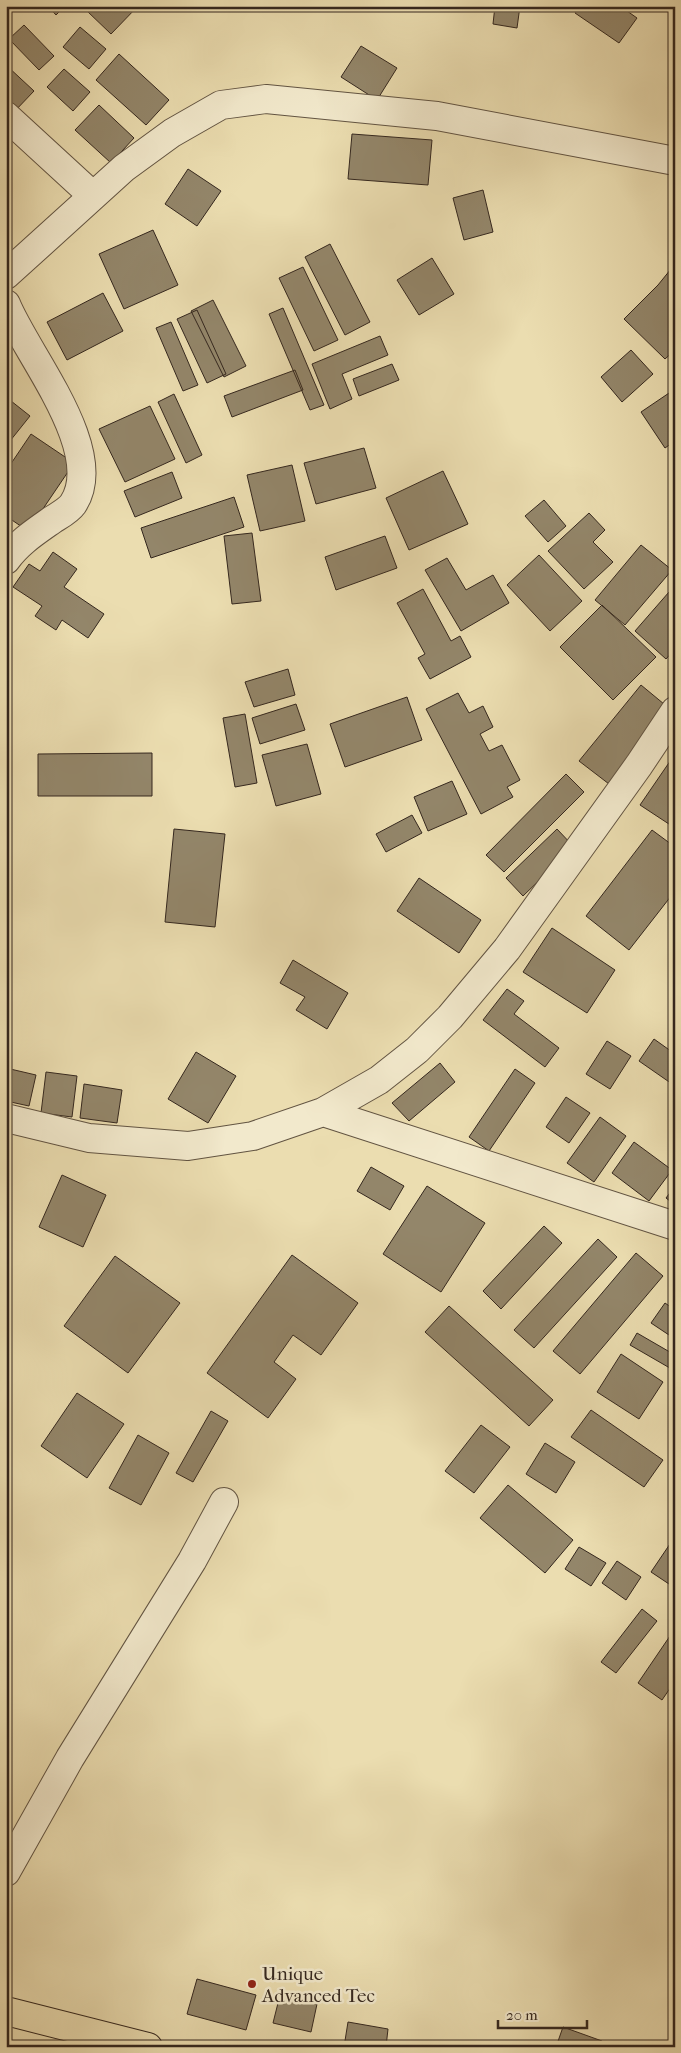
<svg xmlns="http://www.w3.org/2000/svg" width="681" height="2053" viewBox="0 0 681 2053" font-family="'IM FELL French Canon',serif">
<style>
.building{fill:#93866a;stroke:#34271e}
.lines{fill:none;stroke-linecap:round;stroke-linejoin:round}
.minor-casing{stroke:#625442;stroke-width:30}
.major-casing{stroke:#34271e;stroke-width:30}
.minor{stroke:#f2e9cc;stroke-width:28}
.major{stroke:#ebddb0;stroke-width:28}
.poi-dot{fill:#8f2418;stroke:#f2e9cc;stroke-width:2}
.labels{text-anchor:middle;stroke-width:5;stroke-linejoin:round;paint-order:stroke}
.poi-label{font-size:19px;fill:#34271e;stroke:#f2e9cc;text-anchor:start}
</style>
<rect width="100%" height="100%" fill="#ebddb0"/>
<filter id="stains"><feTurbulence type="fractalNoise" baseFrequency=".004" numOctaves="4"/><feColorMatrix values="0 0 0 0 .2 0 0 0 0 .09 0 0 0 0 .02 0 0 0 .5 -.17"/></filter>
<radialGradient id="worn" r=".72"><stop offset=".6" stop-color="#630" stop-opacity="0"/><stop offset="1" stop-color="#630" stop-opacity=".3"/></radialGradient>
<path class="building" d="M48,6H65L56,15Z
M92,6H138L111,34L87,11Z
M495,6H520L517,28L493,24Z
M580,6H620L637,18L619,43L575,13Z
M24,25L54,56L39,70L9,39Z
M80,27L106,49L89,69L63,47Z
M361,46L397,68L377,100L341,77Z
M119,54L169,100L146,125L96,80Z
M6,65L34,91L13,113L6,106Z
M64,69L90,92L73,111L47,87Z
M99,105L134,138L111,163L75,130Z
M352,134L432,140L428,185L348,179Z
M188,169L221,191L197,226L165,204Z
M483,190L493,232L464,240L453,198Z
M153,230L178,285L124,309L99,254Z
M330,244L370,322L345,335L305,257Z
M432,258L454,294L419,315L397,280Z
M675,264V350L665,359L624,319L658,285Z
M303,267L338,340L314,351L279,278Z
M103,293L123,331L67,360L47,322Z
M213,300L246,366L224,377L191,311Z
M283,308L324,405L310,410L269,314Z
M197,310L226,374L207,383L177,319Z
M171,322L198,385L183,391L156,328Z
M380,336L388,355L342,374L352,399L330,409L312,364Z
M631,350L653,374L622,402L601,377Z
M392,364L399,380L359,396L353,379Z
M295,370L303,390L232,417L224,396Z
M675,389V441L665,448L641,412Z
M174,394L202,455L186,463L158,402Z
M6,397L30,416L6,446Z
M150,406L175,459L125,482L99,429Z
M31,434L74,463L28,531L6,516V471Z
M364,448L376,488L316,504L304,463Z
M292,465L305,521L260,531L247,475Z
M443,471L468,524L409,550L386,498Z
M172,472L182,498L135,517L124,491Z
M234,497L244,527L151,558L141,528Z
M544,500L566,526L548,542L525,516Z
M589,513L605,530L593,542L613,562L584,589L548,551Z
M252,533L261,601L232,604L224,536Z
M385,536L397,568L336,590L325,557Z
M641,545L672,570L625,625L595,600Z
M53,552L77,569L64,587L104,614L88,638L62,620L56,630L35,616L42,606L13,587L29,564L40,571Z
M539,555L582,601L550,631L507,585Z
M447,558L466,590L493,575L509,603L461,631L425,570Z
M423,589L451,641L460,636L471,657L430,679L418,658L425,654L397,603Z
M669,592L675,597V649L666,659L635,631Z
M602,605L656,657L613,700L560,647Z
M288,669L295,695L254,707L245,682Z
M641,685L670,709L609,784L579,761Z
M458,693L469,713L483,706L493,727L480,734L489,751L502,745L520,780L507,787L513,797L481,814L426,709Z
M407,697L422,740L345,767L330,724Z
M296,704L305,730L260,744L252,718Z
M245,714L257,783L235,787L223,718Z
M307,744L321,794L276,806L262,755Z
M152,753V796H38V754Z
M675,754V828L640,805Z
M566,774L584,792L504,872L486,855Z
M452,781L467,814L428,831L414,797Z
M412,815L422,833L386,852L376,834Z
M174,829L225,834L215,927L165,922Z
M557,829L574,847L523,896L506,878Z
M652,830L675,847V891L629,950L586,916Z
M419,878L481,920L459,953L397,911Z
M552,928L615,970L587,1013L523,972Z
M293,960L348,993L327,1029L296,1010L305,997L280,983Z
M507,989L524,1001L514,1014L559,1048L545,1067L483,1020Z
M654,1039L675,1054V1086L639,1061Z
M607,1041L631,1056L610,1089L586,1074Z
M196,1052L236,1076L208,1123L168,1099Z
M440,1063L455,1082L409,1121L392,1103Z
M6,1068L36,1075L29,1106L6,1101Z
M515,1069L535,1083L489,1151L469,1137Z
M46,1072L77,1076L72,1117L41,1113Z
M84,1084L122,1090L117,1123L80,1118Z
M566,1097L590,1113L569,1143L546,1127Z
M600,1117L626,1136L594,1182L567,1163Z
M634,1142L672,1170L649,1201L612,1173Z
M371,1167L404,1186L390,1210L357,1191Z
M62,1175L106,1195L83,1247L39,1227Z
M427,1186L485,1223L441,1292L383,1254Z
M675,1186V1205L666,1198Z
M544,1226L562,1243L501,1309L483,1291Z
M598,1239L617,1257L534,1348L514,1330Z
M636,1253L663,1276L580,1374L553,1351Z
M292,1255L358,1303L321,1355L293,1335L274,1362L296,1379L268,1418L207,1373Z
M115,1256L180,1303L128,1373L64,1326Z
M665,1303L675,1310V1339L651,1323Z
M449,1306L553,1400L529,1426L425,1332Z
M637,1333L675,1355V1371L630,1345Z
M621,1354L663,1382L639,1419L597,1392Z
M77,1393L124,1424L87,1478L41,1446Z
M591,1410L663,1460L644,1487L571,1437Z
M211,1411L228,1421L193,1482L176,1473Z
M481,1425L510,1447L474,1493L445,1471Z
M138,1435L169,1453L141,1505L109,1488Z
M545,1443L575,1462L556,1493L526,1474Z
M508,1485L573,1540L545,1573L480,1518Z
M674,1538H675V1588L651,1572Z
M579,1547L606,1563L591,1586L565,1569Z
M617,1561L641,1577L626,1600L602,1583Z
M642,1609L657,1621L616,1673L601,1662Z
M672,1633L675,1635V1681L662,1700L638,1683Z
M197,1979L256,1995L246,2030L187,2014Z
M280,1995L317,2004L311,2032L273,2023Z
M348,2022L388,2029L386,2047H344Z
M563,2027L602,2041L600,2047H556Z"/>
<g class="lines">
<defs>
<path id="minor" d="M6,116L92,195
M6,275L124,168L172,133L221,105L266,99L437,116L675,161
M6,304C26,354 108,451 73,504C68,511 58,516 52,520C35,532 18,543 6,560
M323,1112L675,1226
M6,1118L89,1138L188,1146L253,1136L323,1112L379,1080L417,1050L450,1017L507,949L639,765L675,711
M6,1872L70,1758L192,1561L224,1502"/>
<path id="major" d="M6,2011L148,2047"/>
</defs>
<use href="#minor" class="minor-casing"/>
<use href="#major" class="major-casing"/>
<use href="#minor" class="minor"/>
<use href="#major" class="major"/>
</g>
<circle class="poi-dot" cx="252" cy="1984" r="5"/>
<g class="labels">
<g class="poi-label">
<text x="262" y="1980">Unique<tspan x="262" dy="22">Advanced Tec</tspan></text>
</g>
</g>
<rect width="681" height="2053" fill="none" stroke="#ebddb0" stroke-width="25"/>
<rect x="8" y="8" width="666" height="2038" fill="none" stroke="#34271e" stroke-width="2.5"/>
<rect x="12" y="12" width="656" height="2028" fill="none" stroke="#34271e"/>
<path d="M498 2020v8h89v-8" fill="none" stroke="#34271e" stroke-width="2.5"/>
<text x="506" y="2020" font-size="15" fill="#34271e" stroke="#f2e9cc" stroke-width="4" paint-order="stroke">20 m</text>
<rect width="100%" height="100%" filter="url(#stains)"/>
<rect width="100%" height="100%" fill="url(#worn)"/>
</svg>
